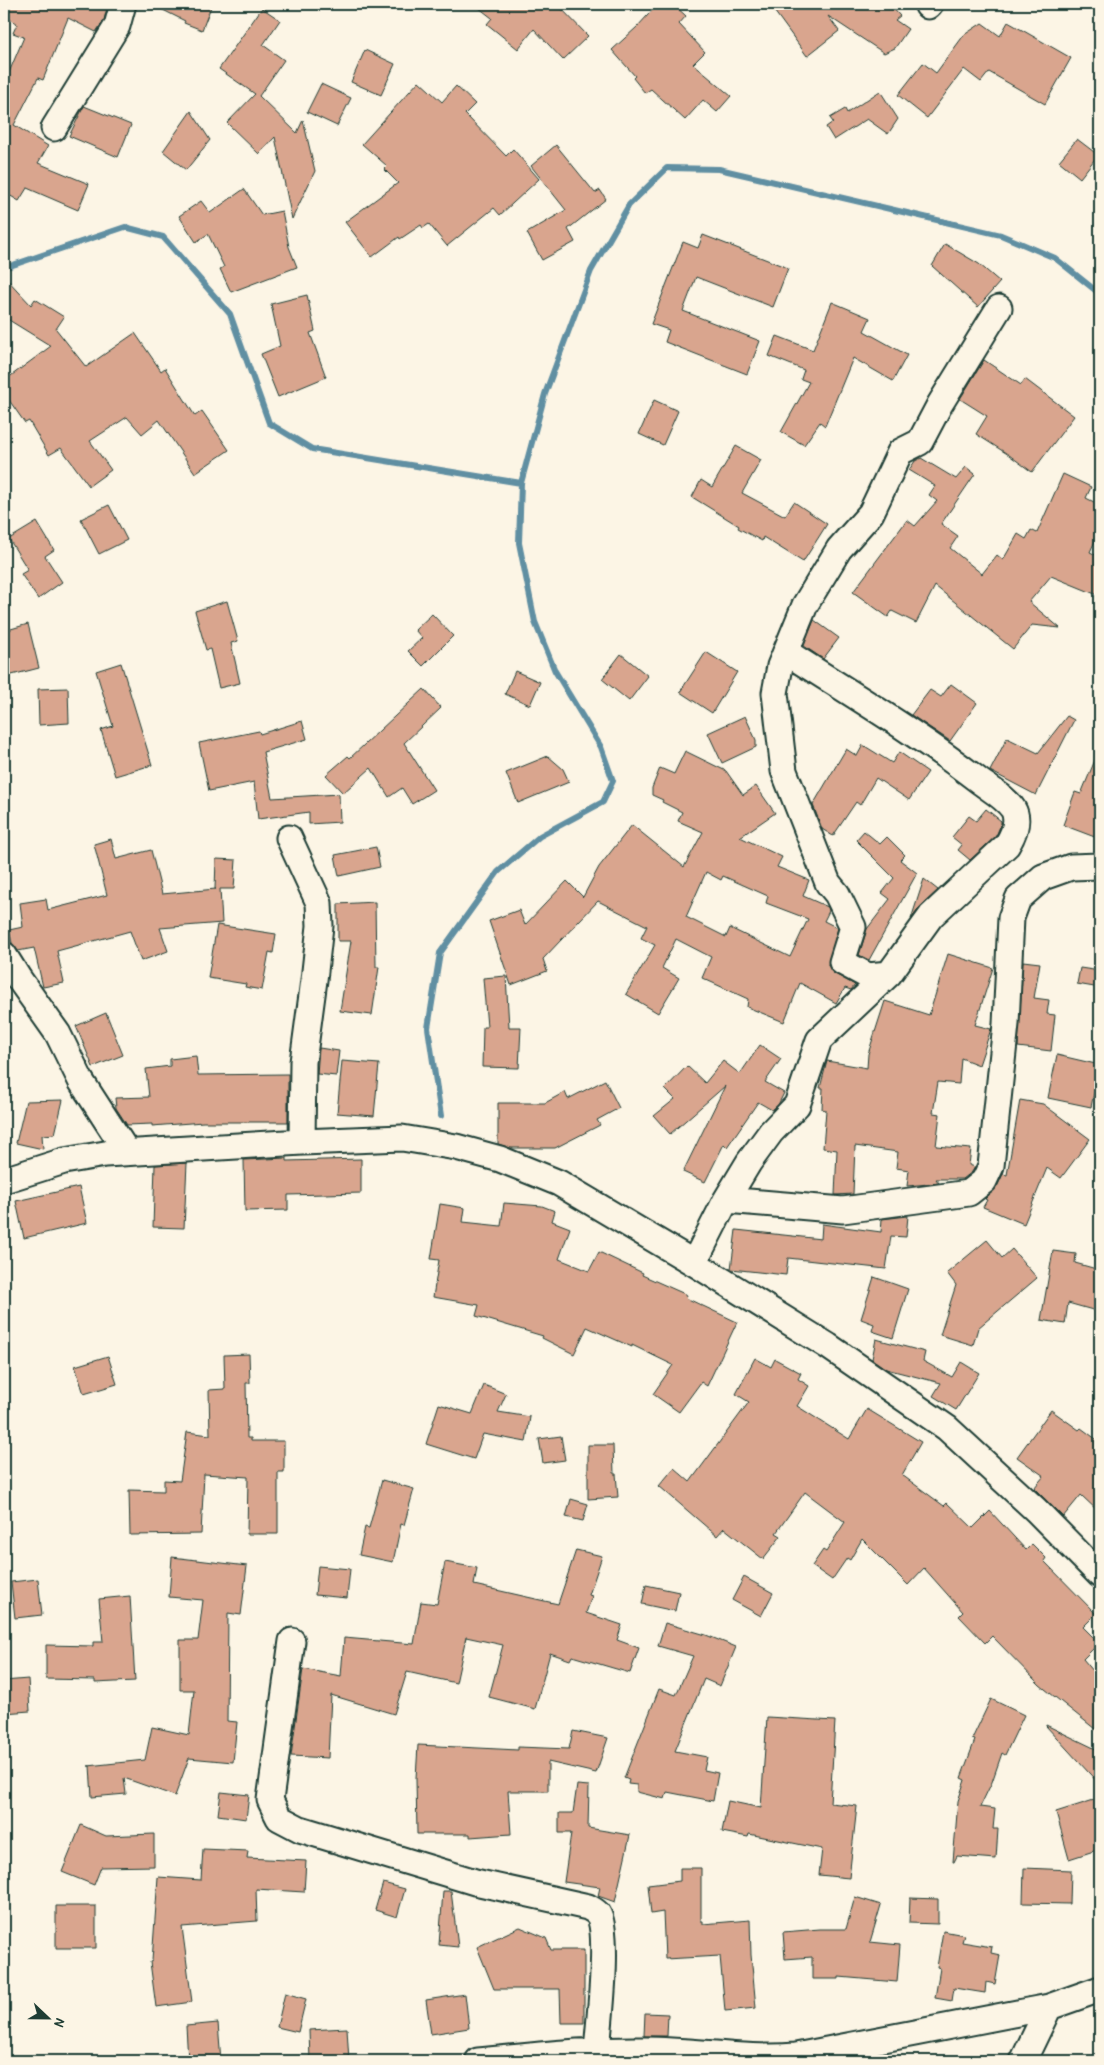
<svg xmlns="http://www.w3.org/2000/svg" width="1104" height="2065" viewBox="0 0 1104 2065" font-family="'Patrick Hand',sans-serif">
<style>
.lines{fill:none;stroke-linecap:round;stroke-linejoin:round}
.stream{stroke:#608fa2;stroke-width:6}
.building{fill:#d9a58e;stroke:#1f3d34;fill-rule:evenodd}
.street-casing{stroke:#1f3d34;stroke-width:29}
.street{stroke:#fcf5e5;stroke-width:25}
</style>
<rect width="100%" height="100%" fill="#fcf5e5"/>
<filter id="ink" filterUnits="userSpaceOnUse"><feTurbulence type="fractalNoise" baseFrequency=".02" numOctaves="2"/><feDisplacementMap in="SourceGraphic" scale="10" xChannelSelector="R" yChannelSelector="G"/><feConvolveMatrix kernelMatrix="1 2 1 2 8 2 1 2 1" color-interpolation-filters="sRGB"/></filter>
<g filter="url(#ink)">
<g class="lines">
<path class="stream" d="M4,268L125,227L163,237L230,314L269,423L312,449L521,483
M441,1116L428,1028L440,953L498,872L540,836L603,802L613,781L601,747L555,671L535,622L519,543L521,483L545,394L591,271L629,205L667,168L719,169L1001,235L1055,258L1100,294"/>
</g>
<path class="building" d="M4,4H108L104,20L96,32L68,18L43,80L38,78L14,125L48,146L38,163L89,184L78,210L27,188L19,201L4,192V84L24,37L13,33L17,24L4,15Z
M151,4H212L202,30L184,23L185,21Z
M474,4H557L588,36L563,60L534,29L518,49L487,24L492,18Z
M658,4H673L686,16L679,24L705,52L693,64L731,96L717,112L703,100L685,120L651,89L645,93L633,78L635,76L612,50L637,27Z
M769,4H889L900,16L895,20L908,29L895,48L884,53L828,16L839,31L807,56Z
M262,8L280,20L263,45L284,60L259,96L297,133L303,120L315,171L292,219L275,137L259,154L227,123L255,94L219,69Z
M1008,22L1071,58L1045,104L989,72L981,82L964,69L927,118L898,95L923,63L936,73L964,35L982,23L1000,36Z
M365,50L395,64L381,95L351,82Z
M419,81L442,102L456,86L475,104L465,114L506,156L513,149L539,179L500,215L494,208L447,246L429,224L423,228L421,225L400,239L399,237L372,257L345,222L398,183L384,169L387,166L362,144Z
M321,84L351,98L337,126L307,112Z
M880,91L898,119L888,134L867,119L834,140L826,127L833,122L830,118L845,109L847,113Z
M84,106L131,125L118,157L69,136Z
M191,111L210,140L186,170L163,151Z
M1077,139L1098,155L1080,178L1059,161Z
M556,145L595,193L600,190L606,199L568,229L575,242L542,260L527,233L566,210L531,166Z
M244,189L262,215L282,211L289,247L297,267L231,292L220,269L224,267L208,234L196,242L179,216L201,201L210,213Z
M703,235L788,268L773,307L696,277L683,311L760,341L747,374L665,342L669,330L651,324L683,242L698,248Z
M945,244L979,264L1000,282L978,307L932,266Z
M4,276L31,305L35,299L64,317L56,329L86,367L135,333L161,371L165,368L195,416L202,411L229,450L195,473L159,420L142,434L127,417L90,441L111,470L89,486L61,448L49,455L29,421L25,423L4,393V381L51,346L4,317Z
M307,295L315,331L310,333L326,377L278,397L261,354L280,346L271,304Z
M832,302L870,318L864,331L907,355L893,381L853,358L825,426L820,422L804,445L781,432L809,382L801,379L804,370L769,356L777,336L813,350Z
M984,360L1021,385L1025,379L1074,416L1032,472L1009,455L976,434L987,416L960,399Z
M654,400L678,411L663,445L639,434Z
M736,446L761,460L742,493L785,516L794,502L827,524L803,562L763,537L762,541L738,528L739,526L692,497L701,480L712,487Z
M921,458L956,479L966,467L975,474L941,524L958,536L950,548L982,574L997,555L1003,560L1018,534L1026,539L1031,530L1037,533L1063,474L1091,487L1086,498L1100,505V530L1090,552L1100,557V596L1051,576L1029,602L1060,628L1032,625L1013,649L935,586L916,623L892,611L888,617L853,592L907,520L915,526L937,501L929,495L935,486L909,470L915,461Z
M109,505L127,540L99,554L81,519Z
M37,522L54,550L45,556L62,582L38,599L21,574L28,570L9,539Z
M227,601L238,641L231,643L240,683L219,688L210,649L206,650L195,611Z
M432,614L453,636L423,666L408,651L422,638L415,630Z
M814,620L839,638L823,659L804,646Z
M28,624L39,668L4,677V631Z
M706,652L737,672L712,713L680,692Z
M621,654L648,676L629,701L602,679Z
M121,663L152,765L115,776L101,730L113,726L96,671Z
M515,671L540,682L530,705L505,694Z
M951,684L977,703L950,741L911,715L930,690L941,697Z
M68,688L69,723L39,725L38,689Z
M424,689L441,708L404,743L434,790L412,804L402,788L389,797L371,768L343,793L326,775L348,756L350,758Z
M745,716L756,740V747L722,763L708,733Z
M1067,716L1074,720L1036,795L990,771L1007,738L1038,753Z
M302,721L307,739L263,752L272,798L339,794L340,822L309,824V812L258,819L254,782L209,791L199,743L259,731L260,734Z
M863,745L892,763L899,752L928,772L909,800L876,778L860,805L856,802L833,836L822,829L813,805L846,749L857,756Z
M1100,748V839L1063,825L1075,792L1081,794Z
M685,751L726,771L743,795L756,786L775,813L740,837L782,857L777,867L809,880L803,896L828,907L829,911L824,921L838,928L828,965L835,974L855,985L851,990L845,988L836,1003L800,983L784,1022L747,1007L748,999L702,978L711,957L676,939L662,968L679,978L658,1013L626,994L655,945L641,938L647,926L598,901L543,959L547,971L511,985L489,921L519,910L525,925L567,881L583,897L599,867L632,825L684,867L703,832L678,821L682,812L662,802L663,800L652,795V788L660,768L674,774ZM706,872L721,880L723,876L768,896L766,903L808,919L790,957L730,928L726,937L686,917Z
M548,756L563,769L569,782L518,803L506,773Z
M986,809L1001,821V824L996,836L970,860L958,850L962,845L952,837L969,816L976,821Z
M864,831L880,844L887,837L905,855L900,860L917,873L869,960L859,955L867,929L890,899L882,893L894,878L856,840Z
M111,839L116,859L151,850L162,894L216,889H215L216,859L236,860L234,889H220L222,923L160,928L168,951L141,961L130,931L57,951L64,983L43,987L34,948L18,951L12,943L9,930L23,927L20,903L46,899L48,910L107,895L94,844Z
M376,847L380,867L339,876L335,855Z
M924,879L938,890L921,906L911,919Z
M375,902L376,967H379L372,1015L340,1011L351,941H338V904Z
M217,925L276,934L273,953L269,952L262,990L245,987L246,984L208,978Z
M948,954L993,968L975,1025L991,1029L979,1065L961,1058L959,1084L938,1082L933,1113L940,1114L936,1146L971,1149L969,1165L975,1167L972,1172L963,1179H936L939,1183L907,1186L909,1170L896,1168L898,1152L855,1146L853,1194L835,1195L837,1150L823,1148L826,1110L822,1109L823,1088H820L827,1061L867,1068L868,1054L885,1001L929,1015Z
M1023,961L1040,963L1034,998L1049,1000L1047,1014L1055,1015L1051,1051L1018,1047Z
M1080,968L1100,971V988L1077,984Z
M506,976L509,1027H521L519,1068L482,1067L483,1027H487L483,978Z
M106,1013L123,1055L93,1067L76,1026Z
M760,1045L781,1059L765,1082L784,1093L778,1105L772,1110L758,1102L727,1147L724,1144L705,1182L683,1172L725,1086L670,1134L654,1116L675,1099L665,1089L687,1066L705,1083L723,1061L740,1074Z
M319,1048L339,1051L336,1076L317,1074Z
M1057,1055L1100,1065L1091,1107L1048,1098Z
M196,1056L198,1075L288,1074V1122H203L152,1126V1124L127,1125L116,1108L115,1098L149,1097L146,1069L170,1066V1059Z
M342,1061L379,1064L374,1116L337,1113Z
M605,1080L619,1108L597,1120L600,1125L555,1148H510L498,1144V1103H545L565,1092L568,1099Z
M63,1100L55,1134L42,1135L43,1149L16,1143L26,1101Z
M1020,1100L1043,1104L1090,1139L1061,1178L1047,1168L1024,1224L983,1207L987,1200L985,1199L997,1187L1003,1174L1007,1175Z
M287,1158V1161L361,1159V1193L288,1195V1210L245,1211L244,1160Z
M187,1163L184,1228L153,1227L155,1165Z
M79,1187L87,1223L24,1238L16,1201Z
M504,1203L542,1206L555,1211L552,1221L570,1228L559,1259L589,1271L599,1252L643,1273L642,1275L687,1295L686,1298L737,1322L707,1386L701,1382L679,1412L653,1394L673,1365L632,1345V1347L587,1327L574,1354L542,1338L543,1336L476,1316L479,1305L433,1297L439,1260L431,1259L440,1204L465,1208L463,1222L501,1226Z
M908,1216L906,1237L891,1236L886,1269L788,1258L786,1275L731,1269L736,1230L821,1239L822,1224L881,1232L882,1219Z
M987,1240L1002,1258L1012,1249L1037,1278L978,1328L973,1345L940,1335L956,1285L947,1273Z
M1053,1251L1076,1254L1075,1263L1100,1270V1312L1068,1303L1065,1324L1041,1320Z
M874,1277L908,1289L893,1338L872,1331L874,1324L861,1319Z
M876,1339L925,1352L923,1361L952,1377L961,1362L979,1373L956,1410L933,1396L941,1383L886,1369L872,1359Z
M249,1354L250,1383H246L247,1438H251V1441H284V1472H278V1534H247L248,1477L204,1474L201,1534L130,1535L129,1490L164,1491V1480L180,1481L187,1432L210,1435L209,1390L225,1389L224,1355Z
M108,1356L117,1384L84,1394L75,1366Z
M755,1358L771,1367L775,1359L801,1373L798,1379L809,1386L797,1406L849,1439L867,1409L921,1442L902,1475L944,1506L947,1503L973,1528L990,1511L1026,1550L1032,1544L1046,1558L1044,1561L1096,1614L1083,1627L1099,1643L1083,1659L1100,1679V1733L1040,1685L992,1636L985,1643L959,1616L963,1612L924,1568L908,1585L862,1539L850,1560L847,1558L832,1580L812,1566L823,1550L826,1552L845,1522L805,1492L776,1533L781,1536L763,1559L724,1528L717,1536L659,1486L674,1468L690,1482L749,1402L736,1394Z
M484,1385L506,1394L498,1412L530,1417L526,1442L483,1434L474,1459L426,1444L439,1404L472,1414Z
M1051,1410L1079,1430L1081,1428L1100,1442V1513L1081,1495L1063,1517L1034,1488L1044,1476L1017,1457Z
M561,1436L565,1460L543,1463L539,1439Z
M588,1445H613L614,1474H616L618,1497L588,1499Z
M382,1480L414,1489L404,1525L401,1524L393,1562L359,1555L365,1527L369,1528Z
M571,1499L588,1504L583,1521L566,1517Z
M576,1550L602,1556L589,1595L592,1596L586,1613L622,1625L617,1640L639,1648L630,1673L572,1656L570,1660L550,1653L535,1709L489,1697L503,1645L466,1637L456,1683L407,1672L394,1714L331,1695L328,1758L291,1756L303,1669L341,1676L344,1638L414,1644L421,1602L437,1604L445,1562L477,1568L474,1585L558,1604Z
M172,1557L247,1566L241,1615L228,1613L227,1721L237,1722L233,1762L189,1758L175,1796L124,1778L126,1794L92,1797L90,1766H88L145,1760L152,1727L189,1735L194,1690H180V1640H198L203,1600L169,1597Z
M318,1566L350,1569L347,1598L315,1595Z
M744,1577L773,1593L761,1616L732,1600Z
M38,1579L42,1615L15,1618L11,1582Z
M646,1585L679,1592L675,1611L642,1604Z
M130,1596L135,1681L95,1683V1680L46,1679V1645L93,1646V1642H103L99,1599Z
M665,1623L706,1635L736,1647L720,1686L704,1679L675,1751L707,1757L704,1770L718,1773L713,1801L667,1792L665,1799L637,1792V1785L628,1784L629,1780L624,1778L659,1689L676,1695L693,1656L658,1646Z
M28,1679L30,1711L4,1713V1681Z
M991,1699L1024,1715L1005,1755L1002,1753L992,1782L980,1807L995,1809L993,1829H998L996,1859L957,1856L954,1862H953L958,1801L965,1780L961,1778L975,1740L972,1739Z
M767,1717L835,1721L830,1803L857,1806L849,1878L819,1875L822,1849L749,1834L748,1837L722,1832L728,1801L761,1808Z
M1046,1725L1100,1751V1785L1046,1726Z
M573,1731L608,1738L596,1773L548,1762V1791H508L511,1834L470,1837V1834H417L416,1778L418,1745L518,1750V1747L569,1749Z
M577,1785L589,1786L588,1828L630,1835L615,1902L598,1896L600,1887L564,1882L571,1833H559V1813H573Z
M221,1792L249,1795L246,1819L218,1815Z
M1100,1798V1849L1069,1859L1056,1812Z
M81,1825L106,1836L154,1834V1866L101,1867L94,1885L62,1872Z
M203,1849L248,1851L247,1858L306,1861L304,1892L256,1889L257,1921L182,1927L192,2002L156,2007L150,1962L152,1961L158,1877L201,1880Z
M680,1868H701V1921H703V1924L750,1920L751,1955L756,2008L725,2011L720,1956L665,1959L663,1912L651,1914L648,1885L680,1881Z
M1024,1868L1071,1870L1070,1904L1023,1903Z
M383,1883L405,1889L397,1917L375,1910Z
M443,1891H451L458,1947L439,1945Z
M855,1897L881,1905L870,1942L900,1945L897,1982L839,1977V1979H812V1957L785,1959L783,1932L820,1929H846Z
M910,1898L938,1899V1924L909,1923Z
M56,1906H96V1948H56Z
M520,1927L546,1938L551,1950H584V2023H561L560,1989H494L477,1947Z
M943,1931L964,1935L962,1942L992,1947L991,1953L1000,1955L995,1984L986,1982L985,1993L954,1988L952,2001L935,1998L940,1968L937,1967Z
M285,1993L306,1999L298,2032L277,2027Z
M465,1994L469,2028L431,2034L426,2000Z
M645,2013L668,2014L667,2036H644Z
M218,2023L221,2061H188L186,2026Z
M347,2028L349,2061H310L309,2030Z"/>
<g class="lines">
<defs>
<path id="street" d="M928,6L930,4
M54,128L117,26L123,4
M289,838L319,903L320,926L314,980L303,1062L302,1142
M4,955L19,979L58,1034L81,1081L127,1152
M889,974L868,976L842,962L853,927L837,894L828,883L784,771L775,693L780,666L805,605L839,549L871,513L900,452L920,442L940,404L999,308
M4,1180L64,1161L105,1154L302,1142L402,1138L456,1147L500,1159L559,1183L694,1263L828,1346L947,1428L1036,1510L1100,1575
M726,1200L843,1210L969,1193L984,1181L991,1166L1006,1024L1011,918L1018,899L1043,877L1071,867L1100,866
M694,1263L726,1200L749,1162L771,1132L797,1105L819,1040L889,974L931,916L1007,845C1013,835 1020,821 1013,809C1005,797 988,788 978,780C917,733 851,694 786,652
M292,1641L270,1800L279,1818L300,1829L475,1882L588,1907C591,1909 596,1911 598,1914C610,1932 599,2025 597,2050
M478,2061C533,2056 589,2049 645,2050C696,2050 746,2060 796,2056L1049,2007L1100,1989
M1023,2061L1049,2007"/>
</defs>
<use href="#street" class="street-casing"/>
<use href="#street" class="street"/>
</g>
</g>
<rect width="1104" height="2065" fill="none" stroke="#fcf5e5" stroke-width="20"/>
<rect x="10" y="10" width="1084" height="2045" fill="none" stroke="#1f3d34" stroke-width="2" filter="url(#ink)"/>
<g transform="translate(48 2018) rotate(112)" stroke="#fcf5e5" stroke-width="4" paint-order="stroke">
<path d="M0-4L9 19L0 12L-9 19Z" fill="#1f3d34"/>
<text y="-8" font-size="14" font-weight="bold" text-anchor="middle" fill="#1f3d34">N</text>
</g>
</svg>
